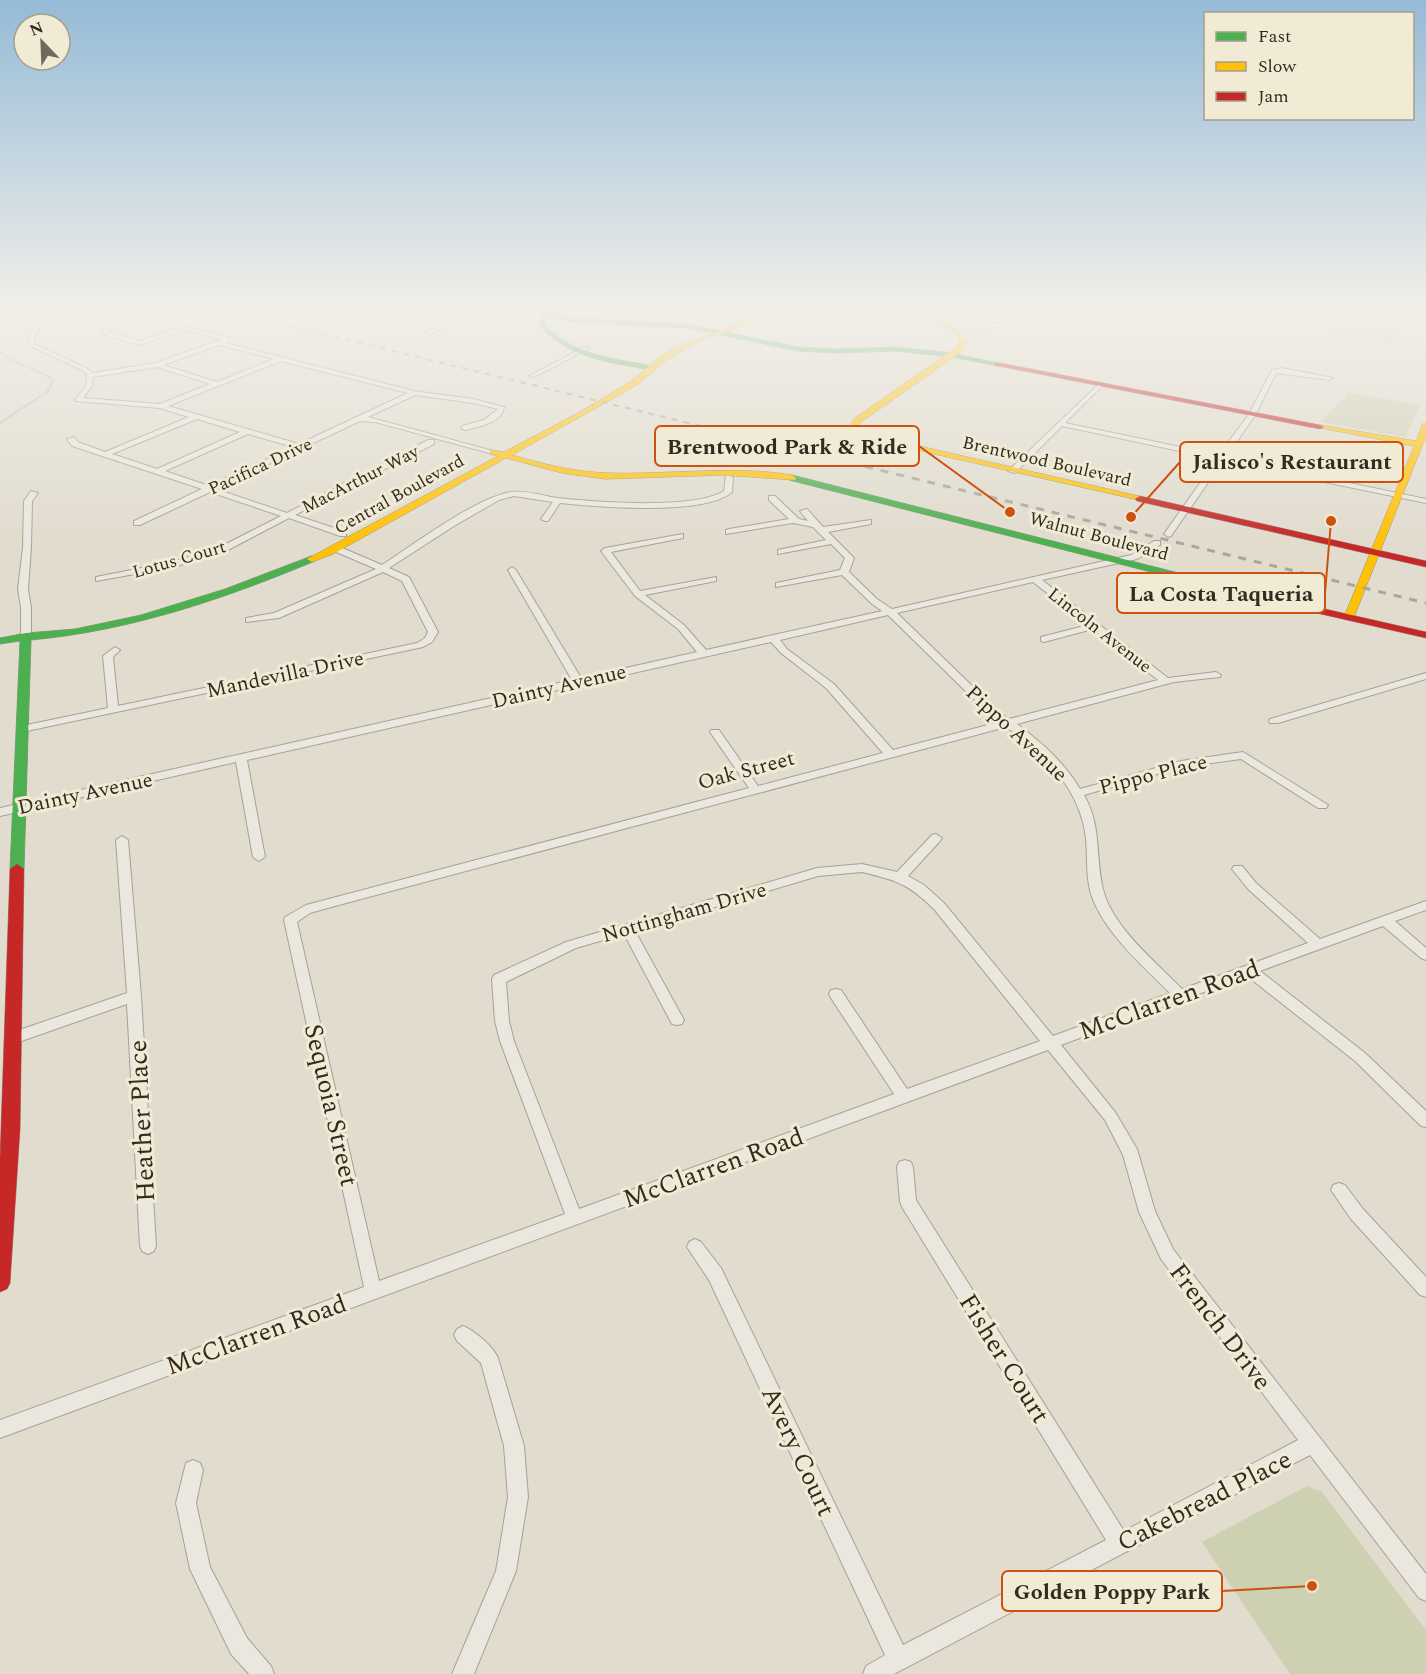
<svg xmlns="http://www.w3.org/2000/svg" width="1426" height="1674" viewBox="0 0 1426 1674" font-family="Spectral,serif">
<style>
.green{fill:#ced0b2}
.lines{fill:none;stroke-linecap:round;stroke-linejoin:round}
.stream{stroke:#b8c6be;stroke-width:2}
.street-casing{stroke:#a6a197;stroke-width:2}
.fast-casing{stroke:#969186;stroke-width:1}
.slow-casing{stroke:#969186;stroke-width:1}
.jam-casing{stroke:#969186;stroke-width:1}
.street{fill:#eae7de;fill-rule:evenodd}
.fast{fill:#4caf50;fill-rule:evenodd}
.slow{fill:#ffc107;fill-rule:evenodd}
.jam{fill:#c62828;fill-rule:evenodd}
.rail-far1{stroke:#aaa69e;stroke-width:2;stroke-dasharray:6 6;stroke-linecap:butt}
.rail{stroke:#aaa69e;stroke-width:3;stroke-dasharray:8 8;stroke-linecap:butt}
.labels{text-anchor:middle;stroke-width:6;stroke-linejoin:round;paint-order:stroke}
.far-street-label{font-size:18px;fill:#342b20;stroke:#f1ead5}
.street-label{font-size:21px;fill:#342b20;stroke:#f1ead5}
.near-street-label{font-size:26px;fill:#342b20;stroke:#f1ead5}
.leader{fill:none;stroke:#cd520f;stroke-width:2}
.callout-dot{fill:#cd520f;stroke:#f1ead5;stroke-width:2}
.callout{fill:#f1ead5;stroke:#cd520f;stroke-width:2}
.callout-label{font-size:22px;text-anchor:middle;font-weight:bold;fill:#342b20}
</style>
<rect width="100%" height="100%" fill="#e1dcce"/>
<path class="green" d="M1233,308H1276L1292,311L1281,324L1266,326L1216,318L1220,312Z
M1303,308H1371L1367,315L1353,318H1333L1300,312Z
M1360,319L1404,326L1396,345L1325,334L1330,323Z
M1347,392L1420,405L1405,437L1320,422L1345,398Z
M1307,1486L1322,1492L1426,1630V1674H1290L1202,1542Z"/>
<g class="lines">
<path class="stream" d="M0,315L7,308
M0,352L11,360L50,377L53,381L47,392L0,423"/>
<defs>
<path id="street" d="M55,308H63C48,318 35,324 34,344L86,368L92,373L156,363L222,339L186,330L140,345L103,334V329L106,327L109,329L108,332L140,341L179,328L105,308H115L230,338V340L225,343L414,391L473,399L504,407C503,422 479,427 465,430L461,428L462,426L484,420L498,409L473,403L415,395L368,417L497,452L493,454L375,422L360,421L216,489L287,513L428,440H434V444L295,515L346,532V536H340L289,518L226,551L174,567L96,581V577L172,562L220,547L281,516L210,492L140,525H134V521L202,489L72,446L67,439L74,437L78,442L105,452L189,417L160,408L76,401L75,400L86,386L87,375L82,370L28,345C29,327 39,316 55,308ZM220,345L274,359L217,382L163,365ZM281,361L408,393L299,444L168,406ZM157,367L210,384L160,404L83,398L92,386L93,377ZM197,419L240,432L157,469L112,454ZM248,434L293,447L209,486L165,471Z
M483,308H491L430,334L425,333Z
M551,308H559L563,311L558,312Z
M625,308H662L659,310H628Z
M680,308H686L680,317H676Z
M994,308H1000L1001,312L1008,319L1004,325L957,334L954,332L1000,323L1002,319L995,313Z
M585,347L590,348L534,377L529,376Z
M1282,368L1333,378L1330,380L1276,373L1256,414L1226,457L1426,499V503L1223,461L1171,536L1168,537L1164,534L1217,459L1062,426L1015,473L1008,471L1101,382L1104,384L1065,423L1219,455L1249,414L1272,370Z
M726,475L733,477L732,492C705,516 597,507 560,503L548,521H545L541,519L553,502L514,496L499,500L454,526L389,568L409,577L438,632L432,642L423,647L22,732L17,729L22,726L108,708L103,656L115,647L120,650L113,657L118,706L417,643L425,638L428,632L402,581L383,572L279,618L246,622V618L274,613L376,569L334,551V547H340L382,565C413,545 478,496 512,492C526,490 543,496 557,498C595,502 693,510 724,491Z
M31,491L38,493L32,501L31,547L28,589L31,608V636L26,639L21,636V608L18,589L23,547L24,501Z
M769,496H775L799,519L808,521L800,511L807,509L823,527L871,520V524L828,532L854,558L849,572L877,599L892,609L1131,555L1154,541H1160V545L1137,559L1042,580L1168,678L1216,672L1221,675L1220,677L1174,682L1017,724C1041,742 1064,762 1080,789L1181,761L1243,752L1328,805L1326,808H1318L1241,759L1182,767L1084,795C1102,826 1095,856 1103,889C1112,927 1156,962 1182,989L1308,943L1248,889L1232,869L1234,866H1242L1256,883L1320,939L1426,901V910L1395,921L1426,948V960L1421,958L1383,926L1260,971L1365,1053L1426,1111V1127L1421,1126L1355,1061L1247,976L1061,1045L1115,1112L1137,1149L1155,1211L1173,1249L1426,1574V1601L1419,1598L1310,1455L894,1674H863L866,1666L885,1655L709,1280L687,1247L689,1242L695,1239L701,1242L721,1268L903,1645L1106,1540L902,1207L900,1202L897,1167L899,1162L905,1160L911,1162L913,1167L916,1200L1124,1531L1298,1440L1161,1259L1139,1212L1123,1155L1105,1120L1048,1050L0,1438V1420L364,1287L284,920L285,917L306,905L749,788L710,732L711,730H719L758,786L883,753L826,688L781,653L771,642L247,760L265,857L259,861L253,857L236,762L0,816V808L572,680L508,570L512,567L516,570L581,678L697,652L678,629L635,596L601,551L605,548L683,534V538L611,552L640,591L716,577V581L645,595L684,625L706,650L882,611L871,603L842,575L776,587V583L840,570L845,558L831,544L778,554V550L826,540L813,527L793,523L726,534V530L729,529L789,519L769,500ZM1033,582L1088,625L1041,637V641L1044,642L1093,629L1158,680L1009,719L1001,714L897,613ZM888,615L993,718L999,722L893,750L834,684L787,649L780,640ZM1006,727C1045,753 1081,791 1086,839C1088,860 1085,882 1094,902C1110,938 1143,966 1170,993L1053,1036L944,903L924,885L908,876L940,841L942,838L936,834L932,835L897,872L862,864L817,868L566,942L494,975L492,979L495,1021L500,1041L565,1214L379,1281L297,922L310,913L335,906ZM862,872C898,881 907,883 934,909L1040,1041L907,1089L841,990L836,989L831,990L829,994L831,998L894,1094L579,1209L514,1041L509,1021L506,982L576,948L624,934L672,1024L677,1025L682,1024L684,1020L635,931L818,876Z
M1426,673V679L1278,723H1270L1269,721L1270,719Z
M122,836L128,840L141,996L156,1246L154,1251L148,1254L142,1251L140,1246L127,1004L13,1044L8,1042L6,1038L8,1034L127,993L116,840Z
M1339,1183L1345,1185L1363,1209L1426,1277V1297L1420,1295L1351,1219L1331,1190L1333,1185Z
M463,1326C475,1331 493,1346 498,1358L524,1446L528,1497L516,1571L474,1674H452L496,1571L508,1497L504,1446L481,1363L457,1341L454,1335L457,1329Z
M193,1460L200,1463L203,1470L196,1503L210,1567L247,1638L271,1666L274,1674H249L231,1654L190,1569L176,1503L186,1463Z"/>
<path id="fast" d="M507,308C522,308 541,316 555,311L558,313L556,315L573,318L687,324L798,347L836,349L896,347L951,353L1002,364L998,366L951,357L896,351L836,353L798,351L687,328L573,322L549,317L544,323C572,356 613,358 653,366L654,368L650,370C608,362 567,358 538,324L543,316Z
M792,475L1285,600L1286,602L1281,605L789,480L788,478Z
M312,556L317,559L315,561C224,599 130,631 31,640L24,869L22,872H12L10,869L20,641L0,644V638L26,633L75,629L141,615L225,589Z"/>
<path id="slow" d="M751,308H757L756,317L741,327L701,340L669,358L637,385L512,455C543,464 575,472 608,473C670,475 730,465 792,475L796,478L795,480L722,475L605,479L562,473L506,458L333,554L312,562L307,559L498,456L490,454V450L504,452C546,430 590,408 629,382C642,374 652,361 665,353C692,338 724,333 750,316Z
M913,308C930,308 958,328 968,342L960,353L861,422L859,423L862,430L871,435L1143,497V501L868,439L855,433L851,423L855,418L954,349L960,342L955,333Z
M1423,424H1426V436L1354,617L1349,620L1345,619L1344,617L1414,446L1316,427L1320,425L1416,441Z"/>
<path id="jam" d="M995,362L1320,425L1324,427L1320,429L998,366H995Z
M1140,496L1426,561V567L1137,501L1135,499Z
M1281,599L1426,632V638L1277,604L1276,602Z
M17,864L24,869L20,1129L10,1283L7,1289L0,1292V1159L10,869Z"/>
</defs>
<use href="#street" class="street-casing"/>
<use href="#fast" class="fast-casing"/>
<use href="#slow" class="slow-casing"/>
<use href="#jam" class="jam-casing"/>
<use href="#street" class="street"/>
<use href="#fast" class="fast"/>
<use href="#slow" class="slow"/>
<use href="#jam" class="jam"/>
<path class="rail-far1" d="M217,308L840,460"/>
<path class="rail" d="M834,459L1426,603"/>
</g>
<linearGradient id="sky" x2="0" y2="1"><stop stop-color="#95bbd7"/><stop offset="0.57" stop-color="#f2efe9"/><stop offset="1" stop-color="#f2efe9" stop-opacity="0"/></linearGradient>
<rect width="1426" height="542" fill="url(#sky)"/>
<g class="labels">
<g class="far-street-label">
<text transform="translate(1047 461) rotate(13)" y="6">Brentwood Boulevard</text>
<text transform="translate(260 466) rotate(-25)" y="6">Pacifica Drive</text>
<text transform="translate(360 479) rotate(-27)" y="6">MacArthur Way</text>
<text transform="translate(399 494) rotate(-29)" y="6">Central Boulevard</text>
<text transform="translate(1099 536) rotate(15)" y="6">Walnut Boulevard</text>
<text transform="translate(179 559) rotate(-16)" y="6">Lotus Court</text>
<text transform="translate(1100 630) rotate(38)" y="6">Lincoln Avenue</text>
</g>
<g class="street-label">
<text transform="translate(285 674) rotate(-12)" y="7">Mandevilla Drive</text>
<text transform="translate(559 686) rotate(-13)" y="7">Dainty Avenue</text>
<text transform="translate(1017 733) rotate(43)" y="7">Pippo Avenue</text>
<text transform="translate(746 770) rotate(-15)" y="7">Oak Street</text>
<text transform="translate(1153 774) rotate(-14)" y="7">Pippo Place</text>
<text transform="translate(85 793) rotate(-12)" y="7">Dainty Avenue</text>
<text transform="translate(684 912) rotate(-16)" y="7">Nottingham Drive</text>
</g>
<g class="near-street-label">
<text transform="translate(1169 999) rotate(-20)" y="9">McClarren Road</text>
<text transform="translate(332 1105) rotate(77)" y="9">Sequoia Street</text>
<text transform="translate(141 1121) rotate(-93)" y="9">Heather Place</text>
<text transform="translate(713 1167) rotate(-20)" y="9">McClarren Road</text>
<text transform="translate(1221 1326) rotate(53)" y="9">French Drive</text>
<text transform="translate(256 1334) rotate(-20)" y="9">McClarren Road</text>
<text transform="translate(1005 1358) rotate(58)" y="9">Fisher Court</text>
<text transform="translate(799 1451) rotate(65)" y="9">Avery Court</text>
<text transform="translate(1204 1500) rotate(-27)" y="9">Cakebread Place</text>
</g>
</g>
<path class="leader" d="M1010 512L919 446M1131 517L1180 462M1331 521L1325 593M1312 1586L1222 1591"/>
<g class="callout-dot">
<circle cx="1010" cy="512" r="6"/>
<circle cx="1131" cy="517" r="6"/>
<circle cx="1331" cy="521" r="6"/>
<circle cx="1312" cy="1586" r="6"/>
</g>
<g class="callout">
<rect x="655" y="426" width="264" height="40" rx="6"/>
<rect x="1180" y="442" width="223" height="40" rx="6"/>
<rect x="1117" y="573" width="208" height="40" rx="6"/>
<rect x="1002" y="1571" width="220" height="40" rx="6"/>
</g>
<g class="callout-label">
<text x="787" y="454">Brentwood Park &amp; Ride</text>
<text x="1292" y="469">Jalisco's Restaurant</text>
<text x="1221" y="601">La Costa Taqueria</text>
<text x="1112" y="1599">Golden Poppy Park</text>
</g>
<rect x="1204" y="12" width="210" height="108" fill="#f1ead5" stroke="#a59e8d" stroke-width="1.5"/>
<rect x="1216" y="32" width="30" height="9" fill="#4caf50" stroke="#a59e8d" stroke-width="1.5"/>
<text x="1258" y="42" font-size="18" fill="#342b20">Fast</text>
<rect x="1216" y="62" width="30" height="9" fill="#ffc107" stroke="#a59e8d" stroke-width="1.5"/>
<text x="1258" y="72" font-size="18" fill="#342b20">Slow</text>
<rect x="1216" y="92" width="30" height="9" fill="#c62828" stroke="#a59e8d" stroke-width="1.5"/>
<text x="1258" y="102" font-size="18" fill="#342b20">Jam</text>
<g transform="translate(42 42) rotate(337)"><circle r="28" fill="#f1ead5" stroke="#a59e8d" stroke-width="1.5"/>
<path d="M0-4.5L10 22L0 15L-10 22Z" fill="#71695d"/>
<text y="-9" font-size="16" font-weight="bold" text-anchor="middle" fill="#342b20">N</text>
</g>
</svg>
